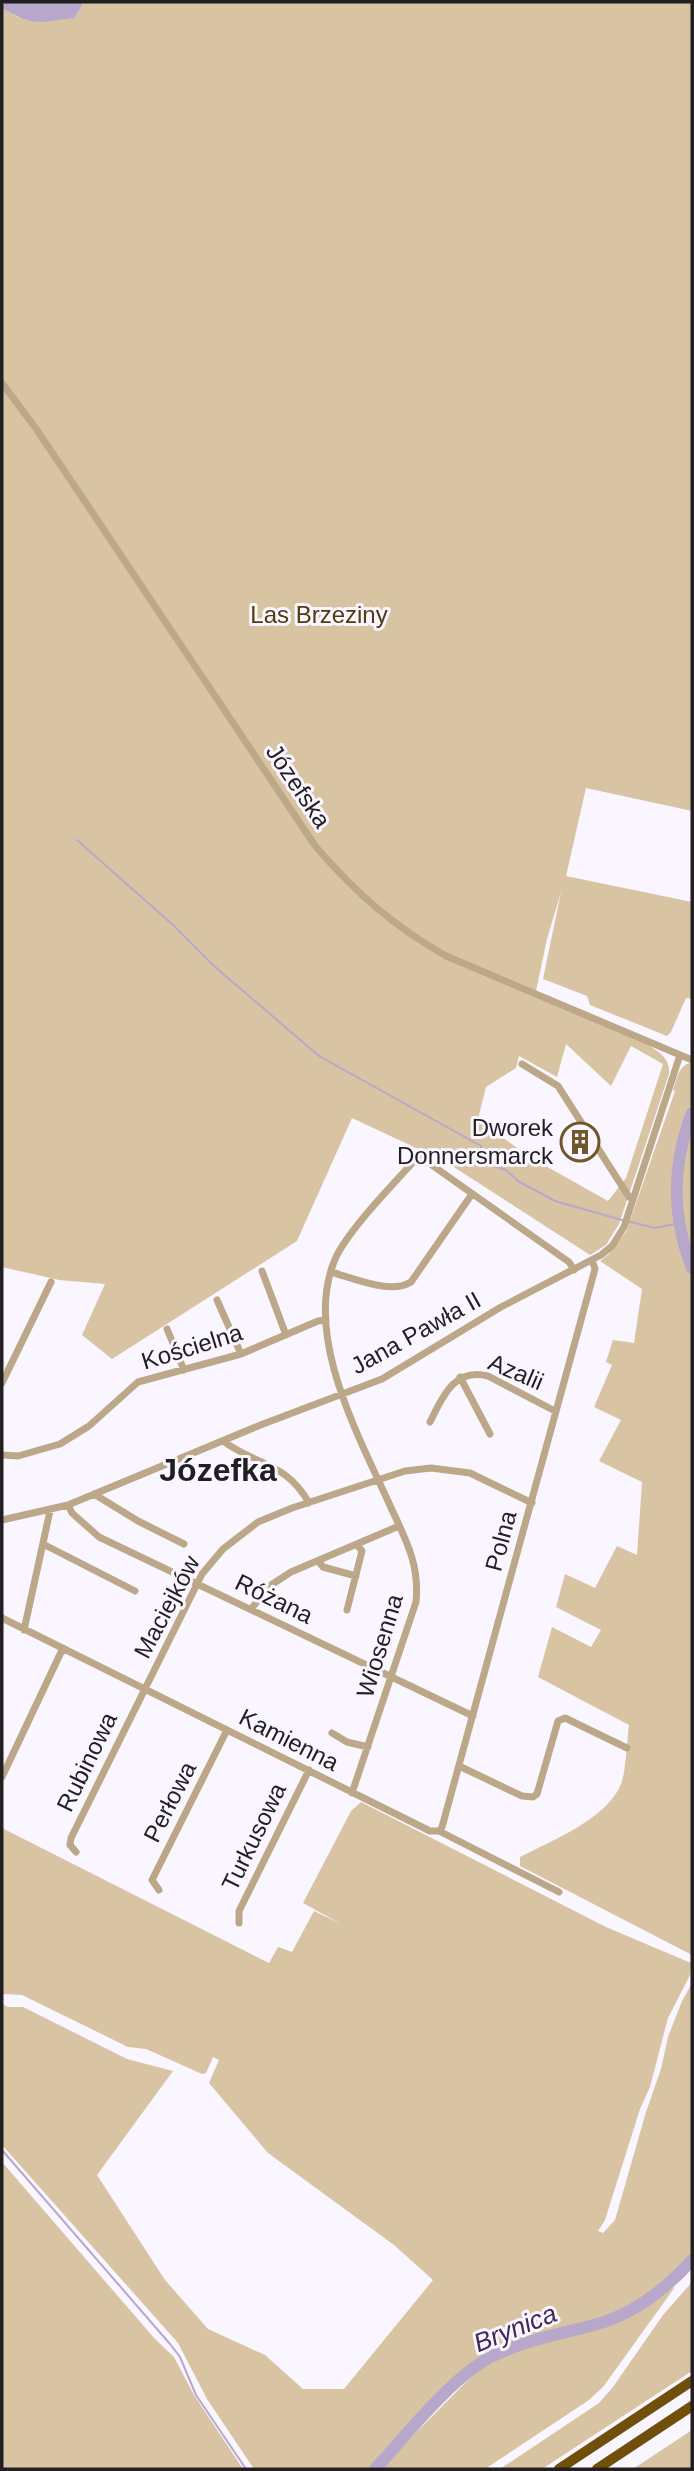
<svg xmlns="http://www.w3.org/2000/svg" width="694" height="2471" viewBox="0 0 694 2471" font-family="Helvetica,sans-serif">
<style>
.green{fill:#d8c4a3;fill-rule:evenodd}
.water{fill:#b7a8cb}
.lines{fill:none;stroke-linecap:round;stroke-linejoin:round}
.stream{stroke:#b7a8cb;stroke-width:2}
.river{stroke:#b7a8cb;stroke-width:12}
.minor{stroke:#bca888;stroke-width:7}
.highway{stroke:#6f4f09;stroke-width:10}
.labels{text-anchor:middle;stroke-width:6;stroke-linejoin:round;paint-order:stroke}
.park-label{font-size:24px;fill:#503a0e;stroke:#faf6ff}
.street-label{font-size:24px;fill:#211f22;stroke:#faf6ff}
.poi-label{font-size:24px;fill:#211f22;stroke:#faf6ff;text-anchor:end}
.water-label{font-size:26px;font-style:italic;fill:#3f2958;stroke:#faf6ff}
.district-label{font-size:32px;font-weight:bold;fill:#211f22;stroke:#faf6ff}
</style>
<rect width="100%" height="100%" fill="#faf6ff"/>
<path class="green" d="M84,2H691L692,10V811L586,788L566,876L692,902V999L686,998L671,1032L667,1036L590,1005L587,996L543,979L561,892L547,939L535,996L649,1045C660,1054 670,1057 669,1074L619,1224L606,1245L590,1255L446,1162L352,1118L297,1241L112,1359L82,1335L105,1284L59,1280L2,1267V8L18,17L74,19ZM566,1044L611,1086L631,1046L663,1064L626,1178L608,1201L528,1156L478,1119L486,1087L516,1068L519,1056L557,1077Z
M690,1063L692,1064V1955L520,1866V1857C551,1841 607,1819 621,1784C626,1772 627,1740 629,1725L538,1677L552,1627L591,1647L601,1630L556,1607L565,1574L595,1588L617,1546L637,1555L642,1482L599,1461L621,1420L594,1407L612,1365L606,1362L613,1340L634,1343L642,1289L600,1261L609,1254L626,1232L675,1091L673,1090C677,1079 678,1066 690,1063Z
M361,1802L606,1927L691,1963L690,1975L668,2018L650,2087L640,2109L605,2220L598,2231L603,2233L615,2220L646,2112L661,2069L668,2037L682,2001L692,1983V2253L667,2284L603,2319L521,2341L488,2355L458,2376L371,2469H254L207,2399L178,2343L2,2145V2004L8,2007H23L127,2059L173,2071L97,2175L165,2280L208,2329L265,2355L303,2389H344L433,2280L394,2245L268,2153L209,2083L219,2060L213,2057L206,2073L202,2074L146,2049L128,2047L22,1995L2,1994V1828L269,1963L278,1947L292,1952L314,1911L341,1924L303,1903L351,1811Z
M2,2162L155,2339L174,2357L194,2395L243,2469H2Z
M692,2282V2371L542,2469H500L599,2403L613,2387L663,2315Z
M675,2287L603,2387L589,2400L485,2469H380L469,2379L490,2362L521,2346L614,2321Z
M692,2430V2469H633Z"/>
<path class="water" d="M2,2H84L74,19C63,18 55,21 45,22C29,23 15,16 2,8Z"/>
<g class="lines">
<path class="stream" d="M77,840L173,925L214,966L319,1056L481,1146L483,1162L506,1170L518,1181L555,1201L622,1220
M627,1221L655,1228L679,1223
M2,2150L170,2344L180,2357L196,2395L246,2469"/>
<path class="river" d="M692,1113C672,1165 671,1215 692,1268
M375,2469C406,2436 450,2379 489,2358C525,2339 563,2334 601,2323C638,2311 667,2288 692,2260"/>
<path class="minor" d="M2,383L37,430L316,847C356,893 392,925 446,956L692,1060
M522,1064L558,1086L629,1197L633,1199
M262,1271L286,1335
M331,1272C353,1278 391,1295 411,1282L472,1194
M217,1300L241,1354
M167,1329L184,1370
M460,1377L490,1434
M2,1383L51,1282
M430,1422C442,1398 454,1367 488,1376L555,1411
M223,1441C257,1466 286,1462 309,1503
M2,1455L18,1456L60,1444L89,1426L138,1382L241,1354L318,1321L326,1320
M94,1494L138,1521L184,1544
M68,1505L72,1513L99,1537L473,1716
M2,1520L68,1505L263,1424L382,1379L501,1307L601,1255L612,1246L624,1227L680,1055
M43,1544L135,1591
M319,1562L323,1567L356,1576
M251,1609L271,1585L291,1572L399,1526
M347,1610L362,1551L357,1545
M2,1618L430,1831H439L559,1892
M24,1630L50,1511
M332,1733L347,1742L368,1747
M459,1766L522,1796L533,1797L537,1794L558,1721L565,1718L627,1748
M2,1777L63,1648
M352,1793L416,1602C420,1562 404,1537 388,1501C357,1433 302,1332 336,1257C350,1228 392,1186 414,1161L419,1158L426,1161L569,1262L574,1270
M439,1831L442,1827L595,1269L592,1260
M76,1852L70,1845L71,1838L202,1574L223,1549L258,1522L292,1508L405,1471L431,1468L470,1473L532,1503
M159,1890L152,1880L227,1730
M239,1923V1911L309,1770"/>
<path class="highway" d="M559,2469L692,2381
M597,2469L692,2406"/>
</g>
<defs>
<symbol id="building-ring" viewBox="-11 -11 22 22"><circle r="9.5" fill="#faf6ff" stroke="#705628" stroke-width="1.5"/><path d="M-4-6H4V6H1V3H-1V6H-4ZM-2.5-4.3h1.7v1.8h-1.7ZM.8-4.3h1.7v1.8H.8ZM-2.5-1h1.7V.8h-1.7ZM.8-1h1.7V.8H.8Z" fill="#705628"/></symbol>
</defs>
<g fill-rule="evenodd">
<use href="#building-ring" x="558" y="1120" width="44" height="44"/>
</g>
<g class="labels">
<g class="park-label">
<text x="319" y="623">Las Brzeziny</text>
</g>
<g class="street-label">
<text transform="translate(298 786) rotate(56)" y="8">Józefska</text>
<text transform="translate(416 1333) rotate(-29)" y="8">Jana Pawła II</text>
<text transform="translate(192 1347) rotate(-17)" y="8">Kościelna</text>
<text transform="translate(516 1372) rotate(23)" y="8">Azalii</text>
<text transform="translate(501 1541) rotate(-75)" y="8">Polna</text>
<text transform="translate(274 1599) rotate(26)" y="8">Różana</text>
<text transform="translate(167 1607) rotate(-62)" y="8">Maciejków</text>
<text transform="translate(380 1646) rotate(-73)" y="8">Wiosenna</text>
<text transform="translate(289 1740) rotate(27)" y="8">Kamienna</text>
<text transform="translate(87 1762) rotate(-64)" y="8">Rubinowa</text>
<text transform="translate(170 1802) rotate(-63)" y="8">Perłowa</text>
<text transform="translate(254 1837) rotate(-64)" y="8">Turkusowa</text>
</g>
<g class="poi-label">
<text x="553" y="1136">Dworek<tspan x="553" dy="28">Donnersmarck</tspan></text>
</g>
<g class="water-label">
<text transform="translate(515 2328) rotate(-22)" y="9">Brynica</text>
</g>
<g class="district-label">
<text x="218" y="1481">Józefka</text>
</g>
</g>
<rect width="694" height="2471" fill="none" stroke="#211f22" stroke-width="7"/>
</svg>
